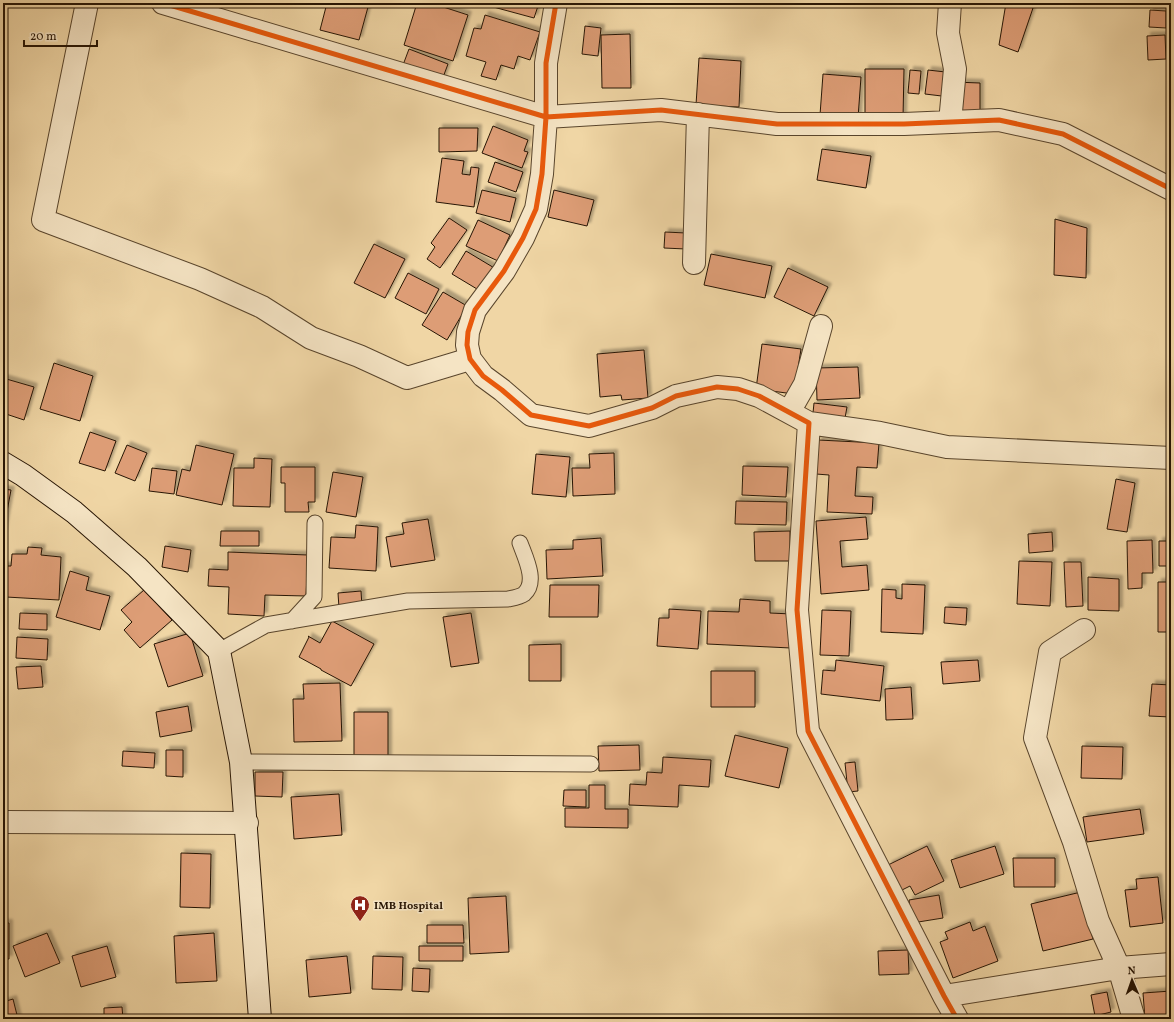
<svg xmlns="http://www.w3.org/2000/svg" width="1174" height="1022" viewBox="0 0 1174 1022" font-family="Vollkorn,serif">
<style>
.building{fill:#dd9d76;stroke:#271504;filter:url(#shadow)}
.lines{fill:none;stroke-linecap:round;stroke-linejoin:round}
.service-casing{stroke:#59452c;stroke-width:17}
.minor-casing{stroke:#59452c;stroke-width:24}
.secondary-casing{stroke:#271504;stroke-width:24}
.service{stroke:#f5e4c4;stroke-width:15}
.minor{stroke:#f5e4c4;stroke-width:22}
.secondary{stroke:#f5e4c4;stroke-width:22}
.cycleway-casing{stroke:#f5e4c4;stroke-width:8}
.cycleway{stroke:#e8590c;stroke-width:5}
.labels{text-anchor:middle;stroke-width:3;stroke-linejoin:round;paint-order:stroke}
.poi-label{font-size:11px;font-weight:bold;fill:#271504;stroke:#f5e4c4;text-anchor:start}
</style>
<defs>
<filter id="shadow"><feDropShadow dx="3.5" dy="-3.5" stdDeviation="1" flood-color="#0004"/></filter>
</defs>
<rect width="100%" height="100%" fill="#f0d6a5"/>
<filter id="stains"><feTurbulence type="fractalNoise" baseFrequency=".005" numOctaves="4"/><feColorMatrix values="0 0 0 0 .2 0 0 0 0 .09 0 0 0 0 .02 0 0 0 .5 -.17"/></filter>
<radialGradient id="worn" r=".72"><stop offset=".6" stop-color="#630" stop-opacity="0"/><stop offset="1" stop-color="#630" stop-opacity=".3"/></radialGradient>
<path class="building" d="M327,3H351L368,7L359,40L320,30Z
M417,3H431L468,15L453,61L404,45Z
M487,3H539L534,18L486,5Z
M722,3H774V5H722Z
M1006,3H1017L1033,8L1018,52L999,45Z
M1150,10L1166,11V28L1149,27Z
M485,15L540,32L530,60L518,56L514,69L501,65L496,80L481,76L486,62L466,56L474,28L481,29Z
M585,26L601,28L598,56L582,54Z
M630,34L631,88H602L601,35Z
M1165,35L1166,59L1148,60L1147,36Z
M409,49L448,64L442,80L403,65Z
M699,58L741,61L739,107L696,105Z
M865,69H904L903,118H865Z
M910,70L921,71L919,94L908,93Z
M928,70L954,73L950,97L925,94Z
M823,74L861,77L858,118L820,115Z
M954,82L980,83V117L953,116Z
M493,126L528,140L524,151L528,152L522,168L482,153Z
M439,128H478L477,151L439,152Z
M822,149L871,156L866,188L817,180Z
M442,158L464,161L462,174L470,175L471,167L479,168L474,207L436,202Z
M495,162L523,172L516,192L488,182Z
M482,190L516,198L510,222L476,213Z
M554,190L594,200L587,226L548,217Z
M449,218L467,230L440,268L427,259L435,247L431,243Z
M1055,219L1087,228L1086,278L1054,275Z
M478,220L510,235L498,261L466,246Z
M665,232L686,233V249L664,248Z
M374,244L405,259L385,298L354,283Z
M466,251L496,269L482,292L452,274Z
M711,254L772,266L765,298L704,285Z
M788,268L828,287L814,316L774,297Z
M408,273L439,289L426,314L395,298Z
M443,292L467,306L447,340L422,325Z
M762,344L801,349L794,394L756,389Z
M644,350L648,398L622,400L621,395L600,397L597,354Z
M54,363L93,376L80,421L40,409Z
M858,367L860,398L817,400L816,368Z
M3,378L34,387L24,420L3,413Z
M814,403L847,407L845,418L813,413Z
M90,432L116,441L105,471L79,463Z
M818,440L879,443L877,468L857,467L855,496L873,497L872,514L827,512L829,475L816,474Z
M127,445L147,453L135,481L115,473Z
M196,445L234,454L222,505L176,495L182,469L190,471Z
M614,453L615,494L573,496L572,468H590L589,454Z
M536,454L570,457L566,497L532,494Z
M254,458L272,459L270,507L233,506L234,468H254Z
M743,466L788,467L786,497L742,495Z
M281,467H315V502H308L309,512H285V483H281Z
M152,468L177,471L174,494L149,491Z
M333,472L363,477L356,517L326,512Z
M1116,479L1135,483L1127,532L1107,529Z
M3,489L11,490L3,533Z
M736,501L787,502L786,525L735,524Z
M866,517L868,539L840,541L842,567L867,565L869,590L821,594L816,521Z
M428,519L435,560L391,567L386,537L404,534L402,523Z
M356,525L378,527L376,571L329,568L331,537L355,538Z
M221,531H259V546H220Z
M790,531V561H755L754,532Z
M1052,532L1053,551L1029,553L1028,534Z
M601,538L603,576L547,579L546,550L573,549V540Z
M1152,540L1153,573H1142V588L1128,589L1127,541Z
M1159,541H1171V566H1159Z
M165,546L191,550L188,572L162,567Z
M28,547L42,548L41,555L61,557L59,600L6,597L7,586H3V566H11L12,554H27Z
M228,552L308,555L306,596L265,595L264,616L228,614L229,587L208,586L209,569L228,570Z
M1019,561L1052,562L1050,606L1017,604Z
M1064,562H1081L1083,606L1066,607Z
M70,571L89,577L86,590L110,596L100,630L56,617Z
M1088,577L1119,579V611L1088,610Z
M1158,582H1171V632H1158Z
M902,584L925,585L923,634L881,632L882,589L896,590V598L902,599Z
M550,585H599L598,617H549Z
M144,590L172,620L140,648L124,630L132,622L121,610Z
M361,591L362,607L339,608L338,593Z
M740,599L770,601V613L792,614L791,648L707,644L708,611L739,612Z
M945,607L967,608L966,625L944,623Z
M669,609L701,611L698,649L657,646L659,618H669Z
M822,610L851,611L849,656L820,655Z
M20,613L47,614V630L19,629Z
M471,613L479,663L451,667L443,617Z
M332,621L374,644L351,686L321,670V669L299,657L309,637L308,636L320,643Z
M190,633L203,676L168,687L154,644Z
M17,637L48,639L47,660L16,658Z
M561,644V681H529V645Z
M836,660L884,666L880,701L821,694L823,670L835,671Z
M978,660L980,681L943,684L941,662Z
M41,666L43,687L18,689L16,667Z
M711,671H755V707H711Z
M340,683L342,741L294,742L293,699H304L303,684Z
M1152,684L1171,685V717L1149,716Z
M911,687L913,719L886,720L885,689Z
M188,706L192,731L160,737L156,712Z
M354,712H388V761H354Z
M735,735L788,748L779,788L725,776Z
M639,745L640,770L599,771L598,746Z
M1082,746L1123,747L1122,779L1081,778Z
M166,750H183V777L166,776Z
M123,751L155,753L154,768L122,766Z
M663,757L711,760L709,787L679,785L678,807L629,805L630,784L646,785L647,772L662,773Z
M855,762L858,791L848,792L845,763Z
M255,772H283L282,797L255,796Z
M589,785H605V809H628V828L565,827V808H589Z
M564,790H586V807L563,806Z
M339,794L342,835L294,839L291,797Z
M1140,809L1144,834L1087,842L1083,817Z
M927,846L944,881L915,895L910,886L900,891L888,865Z
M995,846L1004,874L960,888L951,860Z
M181,853L211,854L210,908L180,907Z
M1013,858H1055V887H1014Z
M1158,877L1163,923L1130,927L1125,890L1137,889L1136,879Z
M1081,892L1093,939L1043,951L1031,904Z
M939,895L943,918L912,923L909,900Z
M506,896L509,952L470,954L468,898Z
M970,922L973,931L985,926L998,961L953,978L940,942L948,939L945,932Z
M3,923H9V959H3Z
M427,925H463L464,943H427Z
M47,933L60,963L25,977L13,946Z
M214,933L217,981L176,983L174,936Z
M107,946L116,977L81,987L72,956Z
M419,946H463V961H419Z
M908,950L909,974L879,975L878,951Z
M347,956L351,993L309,997L306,960Z
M373,956L403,957L402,990L372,989Z
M413,968L430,969L429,992L412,991Z
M1171,991V1019H1145L1143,993Z
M1107,992L1111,1012L1095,1016L1091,995Z
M13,999L18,1019H3V1002Z
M122,1007L123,1019H104V1008Z"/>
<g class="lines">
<defs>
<path id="service" d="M292,621L314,597L315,523
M219,651L266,625L408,601L508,599C513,598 520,597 524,594C538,582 525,557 520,543
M241,762L591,764"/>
<path id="minor" d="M87,3L43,220L200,279L262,307L311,338L359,356L407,378L470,359
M163,3L546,117L661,110L777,124H904L999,120L1063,134L1171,189
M556,3L546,63V117L542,174L536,209L523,238L504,271L475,310L468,332L467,345L470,359L483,376L502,390L531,415L589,426L652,408L676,396L717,387L738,389L759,396L809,423L797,610L808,731L944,996L957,1019
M950,3L948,33L955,69L950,122
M694,263L698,114
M789,412L805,384L821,326
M809,423L880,433L947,447L1171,458
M3,822L247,823
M944,996L1119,968L1098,921L1074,842L1035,738L1050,652L1084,630
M1134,1019L1119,968L1171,964"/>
<path id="secondary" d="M3,463L23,475L74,512L137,567L219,651L241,762L260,1019"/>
</defs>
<use href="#service" class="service-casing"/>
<use href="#minor" class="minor-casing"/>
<use href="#secondary" class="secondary-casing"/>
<use href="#service" class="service"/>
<use href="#minor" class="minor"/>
<use href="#secondary" class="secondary"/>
<defs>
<path id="cycleway" d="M163,3L546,117L661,110L777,124H904L999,120L1063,134L1171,189
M556,3L546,63V117L542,174L536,209L523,238L504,271L475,310L468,332L467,345L470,359L483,376L502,390L531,415L589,426L652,408L676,396L717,387L738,389L759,396L809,423L797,610L808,731L944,996L957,1019"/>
</defs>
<use href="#cycleway" class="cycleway-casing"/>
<use href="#cycleway" class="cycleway"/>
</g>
<defs>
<symbol id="hospital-pin" viewBox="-11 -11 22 30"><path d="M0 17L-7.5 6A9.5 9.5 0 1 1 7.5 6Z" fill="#8f2418" stroke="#f5e4c4"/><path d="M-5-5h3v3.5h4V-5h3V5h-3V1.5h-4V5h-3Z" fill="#fff"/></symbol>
</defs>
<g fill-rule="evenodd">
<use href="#hospital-pin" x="349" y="894" width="22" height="30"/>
</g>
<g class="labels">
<g class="poi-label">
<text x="374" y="909">IMB Hospital</text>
</g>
</g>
<rect width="1174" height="1022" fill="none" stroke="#f0d6a5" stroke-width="16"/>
<rect x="4" y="4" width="1166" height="1014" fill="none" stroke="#271504" stroke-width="2"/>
<rect x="8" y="8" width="1158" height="1006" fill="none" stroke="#271504"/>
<g transform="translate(1132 980) rotate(358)" stroke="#f5e4c4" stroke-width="3" paint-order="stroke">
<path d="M0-3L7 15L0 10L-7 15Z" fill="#271504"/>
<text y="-6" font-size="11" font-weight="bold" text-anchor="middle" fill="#271504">N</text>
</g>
<path d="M24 40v6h73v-6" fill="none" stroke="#271504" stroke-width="2"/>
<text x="30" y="40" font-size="12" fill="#271504" stroke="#f5e4c4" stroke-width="3" paint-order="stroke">20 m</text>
<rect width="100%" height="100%" filter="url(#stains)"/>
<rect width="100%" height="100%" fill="url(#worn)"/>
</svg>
